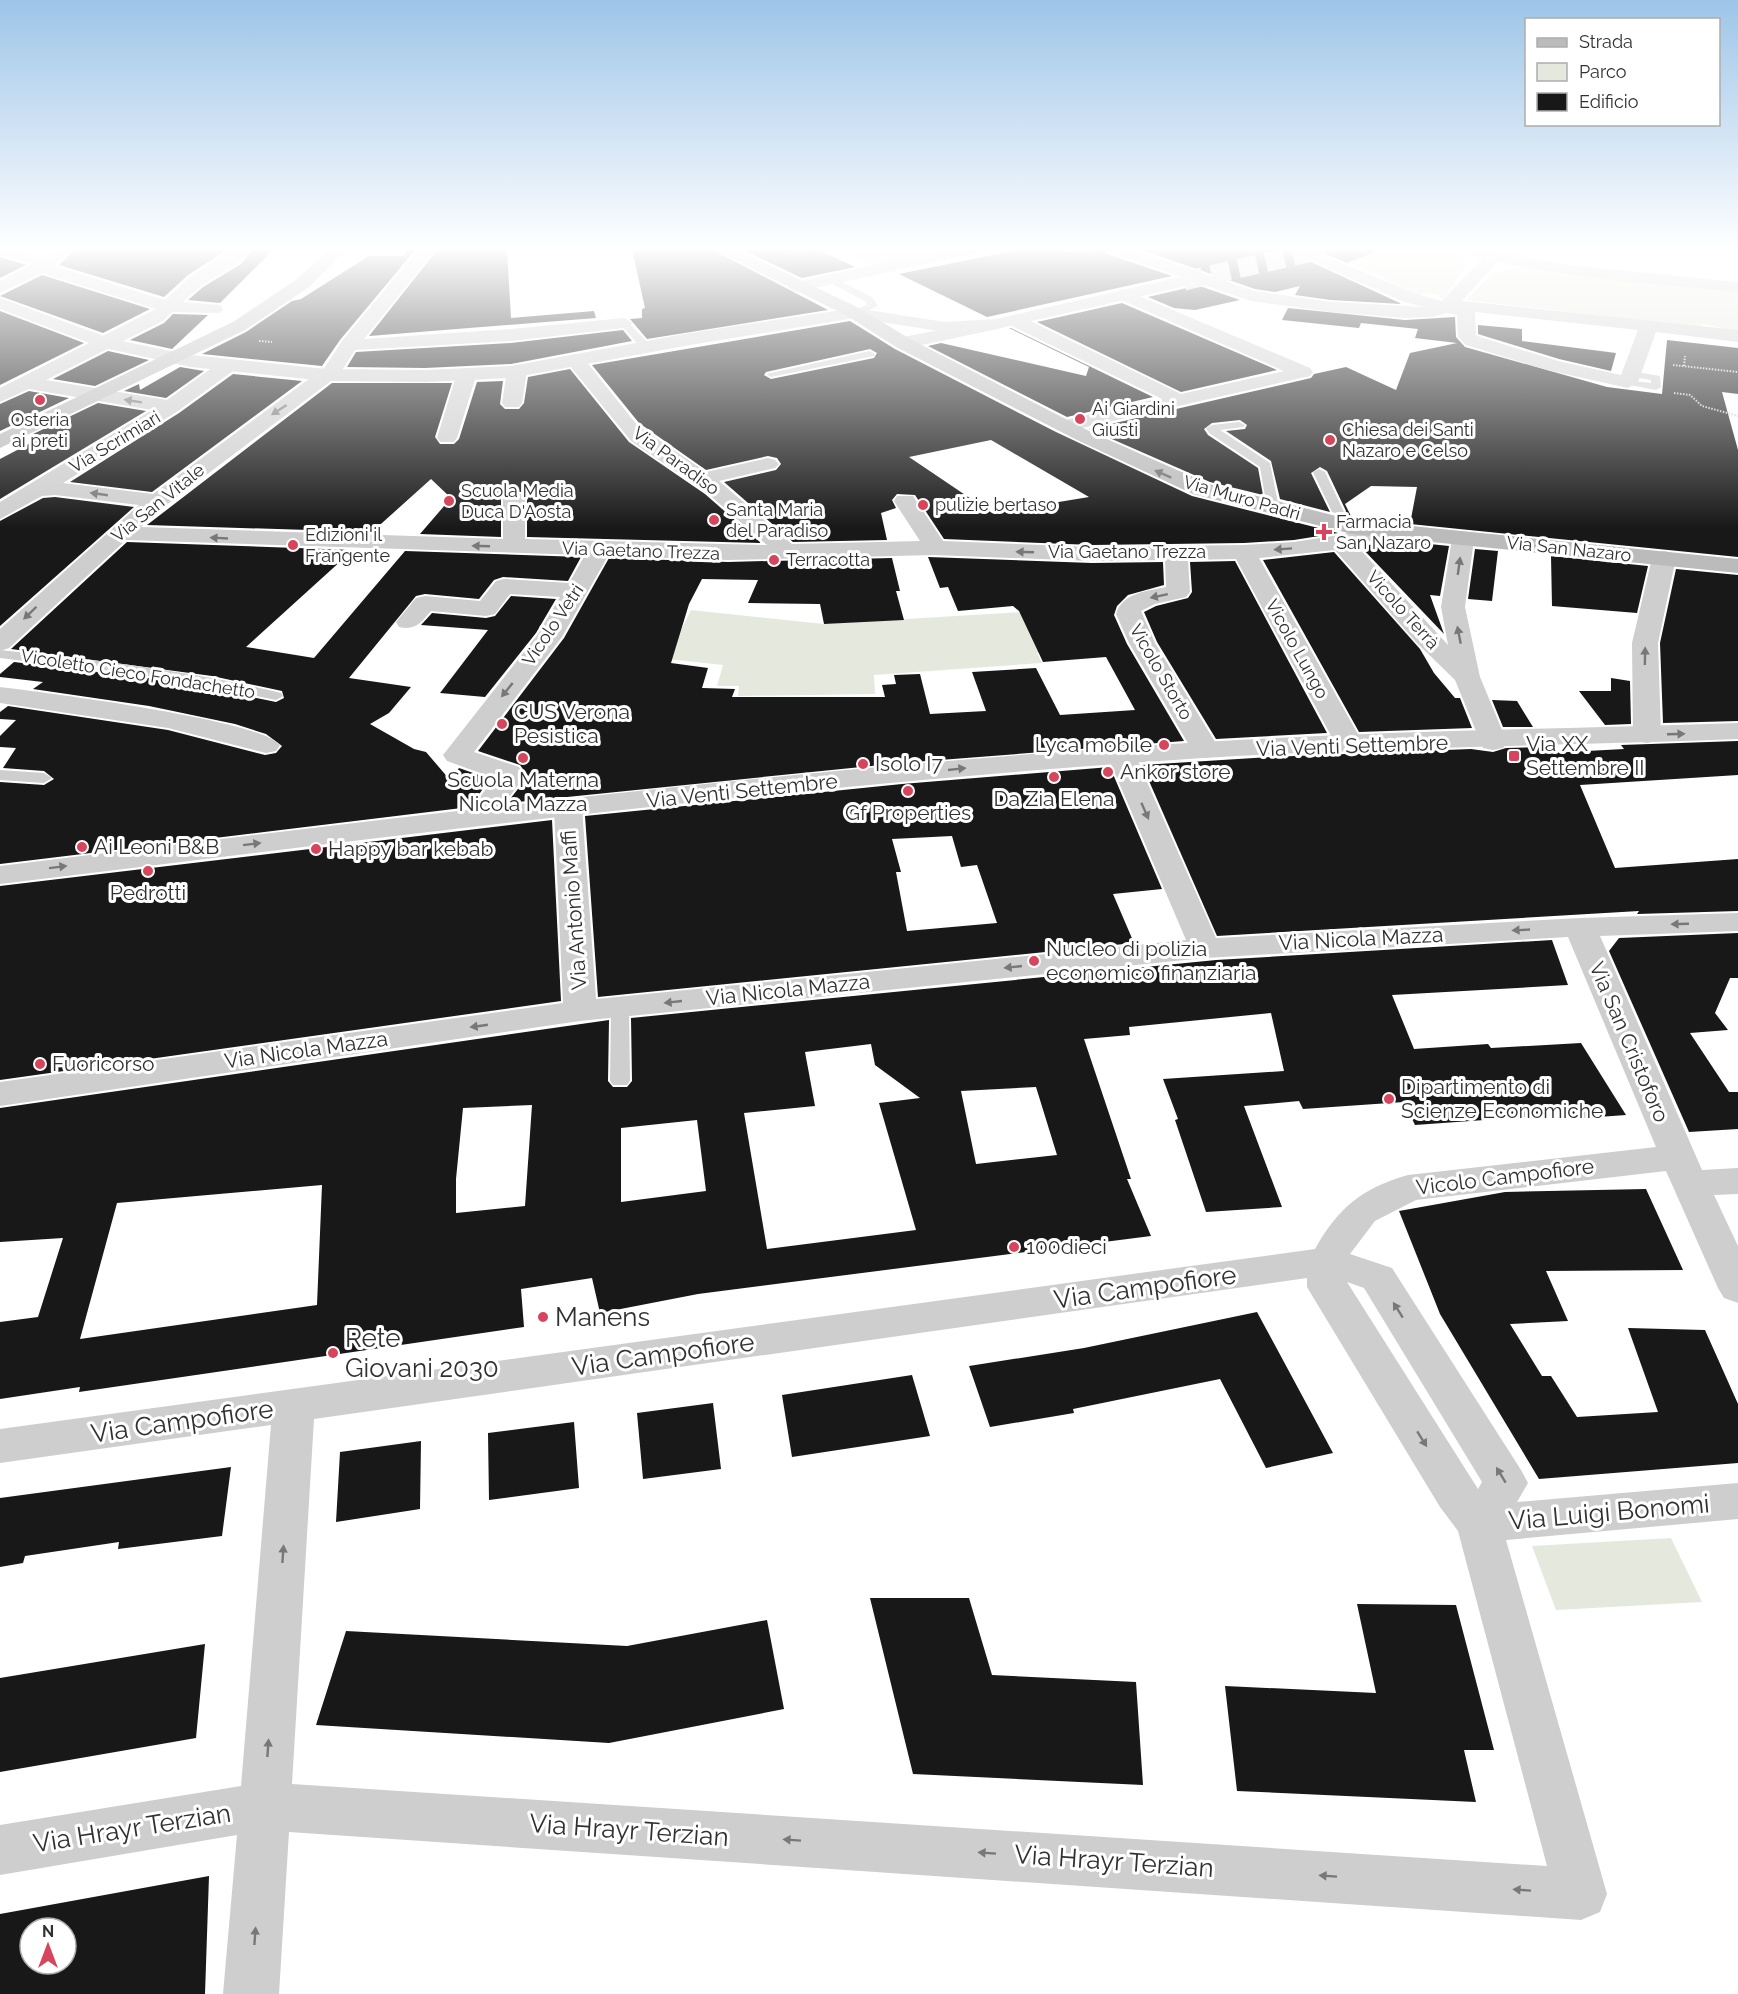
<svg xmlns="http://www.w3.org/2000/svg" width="1738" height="1994" viewBox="0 0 1738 1994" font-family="Raleway,sans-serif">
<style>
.green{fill:#e5e9dd}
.building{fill:#181818;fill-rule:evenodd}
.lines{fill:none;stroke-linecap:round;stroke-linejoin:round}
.tertiary-tunnel{stroke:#d6d6d6;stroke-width:19;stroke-dasharray:19 9;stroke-linecap:butt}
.path{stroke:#c8c8c8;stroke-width:2;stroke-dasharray:1.5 1.5;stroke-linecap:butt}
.service{fill:#cecece;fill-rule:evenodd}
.minor{fill:#cecece;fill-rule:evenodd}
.tertiary{fill:#cecece;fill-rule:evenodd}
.secondary{fill:#bbb;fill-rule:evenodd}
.oneway{fill:#787878}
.oneway2{fill:#6f6f6f}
.poi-dot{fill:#d6455b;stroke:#fff;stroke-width:2}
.labels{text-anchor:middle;stroke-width:6;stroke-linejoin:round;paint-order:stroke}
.far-poi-label{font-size:18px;fill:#313131;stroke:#fff;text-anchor:start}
.far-street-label{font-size:18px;fill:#313131;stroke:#fff}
.poi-label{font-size:21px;fill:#313131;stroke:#fff;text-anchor:start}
.street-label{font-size:21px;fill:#313131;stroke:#fff}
.near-street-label{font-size:26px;fill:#313131;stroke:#fff}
.near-poi-label{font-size:26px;fill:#313131;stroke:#fff;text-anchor:start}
</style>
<rect width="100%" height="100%" fill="#fff"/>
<path class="green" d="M837,249H960L876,267Z
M1366,249H1445L1461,255L1465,266L1444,299L1439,298L1441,295L1423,293L1420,296L1349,262L1368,257L1370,253Z
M1521,267L1738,290V331L1702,324L1701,327L1466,300L1493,273Z
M1074,609L1094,649L1037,653L1042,663L874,675L875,694L738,696L739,686H717L723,665L667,659L691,610L824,624Z
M1671,1538L1702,1602L1556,1610L1532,1546Z"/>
<path class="building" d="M76,249H228L188,275L164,297L59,265Z
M253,249H274L220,303L188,300L203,287L241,264Z
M408,249H416L340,340L322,366L202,354L246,332L292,301L301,299L369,256H403Z
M438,249H507L511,318L594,311L596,318L369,336Z
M632,249H711L828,310L647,339L630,319L642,318V309L645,308Z
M741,249H817L855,267L802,278Z
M1022,249H1061L1066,252L1104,249L1107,254L1172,276L987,317L899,274Z
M1139,249H1283L1402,304L1331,300L1295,295L1300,286L1275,292L1255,289Z
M1314,249H1375V252L1347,263Z
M0,257L26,265L0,278Z
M42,275L150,309L103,333L0,296Z
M1194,284L1240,300L1195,310L1174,308L1148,297L1191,287Z
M1122,303L1277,370L1181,392L1037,322Z
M1288,308L1405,320L1455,317L1456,337L1465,347L1607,387L1662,394L1667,340L1738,348V394L1722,392L1738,450V557L1410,524L1417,487L1371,486L1345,504L1352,518L1344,516L1346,511L1327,471L1320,467L1311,473L1330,512L1280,499L1271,461L1226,431L1245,429L1247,425L1240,420L1212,423L1204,429L1208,435L1258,468L1263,495L1210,482L1089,429L1311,378L1314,374L1346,367L1396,390L1410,353L1457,343L1415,338L1418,329L1361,323L1359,328L1282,320Z
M0,311L84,343L0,385Z
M173,314L208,315L172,349L130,340L164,323Z
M850,321L895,349L1056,432L1192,496L1338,533L1294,540L1244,543L1092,545L944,539L915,495L897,494L892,500L896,508L881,513L887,540L793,542L724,482L776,470L781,464L777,458L768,456L706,470L639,423L592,365ZM870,349L877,353L874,358L771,379L764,375L766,372ZM991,440L1089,497L992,513L909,457Z
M1478,325L1522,329V341L1616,353L1611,371L1559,359L1481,335L1478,334Z
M1009,328H1011L1153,397L1067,417L928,346L941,343L1086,376L1089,367Z
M623,330L632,341L511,364L425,368L347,367L356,352L511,343Z
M108,351L149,360L95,386L53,379Z
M180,367L204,371L166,398L124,391L139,384L140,390Z
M570,369L629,442L705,494L761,543L527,537V499L522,492H506L501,498V537L420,534L451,498L431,479L372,532L147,525L332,383H452L435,437L440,444H454L459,439L477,382L503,381L500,404L505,409H519L524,403L528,377Z
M233,374L302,381L152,492L70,482L179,413Z
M29,391L69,398L0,431V404Z
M98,403L146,411L0,499V459L42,437L31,435Z
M55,497L134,507L0,626V521L43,498Z
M1401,541L1449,546L1440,596L1430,595L1444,634L1360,546Z
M127,542L353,550L246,647L314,658L405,551L581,557L568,581L503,577L494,580L479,599L425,594L416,596L349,678L411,687L389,713L370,724L414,749L426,752L450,780L459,768L490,779L470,807L0,864V782L44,785L54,779L44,771L3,768L16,748L0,747V736L16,720L0,719V712L8,706L168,730L265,755L276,753L282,746L266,734L235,724L149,706L33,689L43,682L0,677V674L14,662L173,681L276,702L284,698L282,691L212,676L11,649Z
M1475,549L1498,551L1492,601L1468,599Z
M1334,552L1420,649L1434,673L1455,698H1460L1472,728L1359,732L1263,560Z
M1551,556L1648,566L1637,613L1552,606Z
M928,557L1092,563L1163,562L1164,585L1128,595L1117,606L1114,615L1127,644L1184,741L901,763L507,803L524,781L525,772L520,765L478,751L564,638L609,558L728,562L892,558L900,591H896L904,620L824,624L820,604L748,603L758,580L702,579L689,604L671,663L708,668L702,688L735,689L732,697H885L882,685L896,684L894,675L920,674L930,714L986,711L972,672L1036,668L1060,715L1135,710L1106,657L1043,662L1019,611L1013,606L958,611L948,587L940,588Z
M1235,561L1327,733L1216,739L1157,642L1144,612L1156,606L1188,598L1192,592L1190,562Z
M1676,569L1738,575V721L1663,723L1660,643Z
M511,596L556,599L536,633L485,697L440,693L488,630L421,625L432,613L486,618L495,616Z
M1611,678L1630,681L1631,724L1605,725L1579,691H1611Z
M1492,700L1517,701L1533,727H1503Z
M1738,741V775L1580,785L1615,868L1738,859V911L1637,914L1639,911L1217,936L1142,765L1270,757L1471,749L1493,752L1506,748L1546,747L1550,753L1624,749L1621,745Z
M1110,767L1162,889L1113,894L1134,943L598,997L585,816L902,784ZM952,836L961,867L977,865L997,923L907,931L896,872H901L892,839Z
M552,820L561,1001L0,1080V886Z
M1738,933V978H1730L1715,1013L1728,1030L1690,1033L1729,1092H1738V1129L1689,1132L1609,951L1619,938Z
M1552,940L1568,985L1392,995L1414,1049L1488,1044L1491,1048L1581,1043L1626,1115L1571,1119L1568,1114L1415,1125L1404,1102L1303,1109L1299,1101L1244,1106L1282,1207L1206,1212L1175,1120L1178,1119L1163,1079L1284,1071L1271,1013L1129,1027L1130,1035L1084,1039L1131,1179H1127L1151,1236L698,1294L600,1313L592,1278L521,1289L524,1327L79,1392L80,1387L0,1399V1322L38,1317L63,1238L0,1242V1108L609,1020L608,1081L613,1087H627L632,1081L631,1018L1216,960ZM871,1044L875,1065L920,1098L879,1103L916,1230L767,1249L744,1113L815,1106L805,1052ZM1036,1087L1057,1155L976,1164L961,1091ZM532,1105L525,1206L456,1213V1179L463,1108ZM697,1120L706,1191L621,1202V1128ZM322,1185L317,1305L80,1339L117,1203Z
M1646,1189L1683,1270L1546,1271L1568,1321L1510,1324L1542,1376H1551L1577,1417L1658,1412L1628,1328L1705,1330L1738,1404V1463L1539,1479L1440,1314L1399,1211L1505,1192Z
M1257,1312L1333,1453L1266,1468L1220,1379L1073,1409L1074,1413L990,1427L969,1366L1084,1348Z
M912,1375L930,1436L792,1457L782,1395Z
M713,1403L721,1469L643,1479L637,1413Z
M574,1422L579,1488L489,1500L488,1433Z
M421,1441L420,1509L336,1522L340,1452Z
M231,1467L222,1536L118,1549L119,1542L25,1556L23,1563L0,1567V1498Z
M870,1598H969L992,1675L1136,1682L1143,1785L913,1774Z
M1357,1604L1456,1605L1494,1750H1464L1476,1802L1237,1791L1225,1686L1376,1693Z
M767,1620L784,1709L609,1743L316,1725L346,1631L627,1646Z
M205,1644L196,1738L0,1772V1678Z
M209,1876L205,1994H0V1914ZM30,1928H66V1964H30Z"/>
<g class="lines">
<path class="tertiary-tunnel" d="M1184,281L1325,249"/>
<path class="path" d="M1412,249L1443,258
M784,253L809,249
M259,341L272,342
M1673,365L1738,372
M1684,366L1685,356
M1674,393L1690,395L1702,406L1738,416"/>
<path class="service" d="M826,277H832L872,297L878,306L858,315H852V311L867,305L865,301L826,281Z
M621,321H627L650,345V349H642L621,325Z
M870,351L875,354L874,356L771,377L766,374Z
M1631,371L1660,376L1661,387L1656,390L1624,384V380L1651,383V380L1627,376L1626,374Z
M1239,422L1245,425L1243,427L1220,430L1270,463L1279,508L1277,511L1267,508L1260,467L1209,433L1206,428L1212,425Z
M1319,469L1325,472L1344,512L1342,515L1332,512L1313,472Z
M0,650C94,660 189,670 281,693L283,696L276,700L173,679L0,658Z
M0,770L44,773L52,778L44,783L0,780Z
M620,1002L629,1008L630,1081L627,1085H613L610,1081L611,1008Z"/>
<path class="minor" d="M0,249H16L44,257L55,249H74L54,266L165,300L190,277L233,249H251L240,262L202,285L183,302L220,305L223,309L220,313L172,312L163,321L46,380L167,400L220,362H234L237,366L234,370L178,411L63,483L153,494L325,367L342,341L419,249H436L364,339L511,329L624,318L633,323L624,328L511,341L355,350L339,375L165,506L141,527L503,539V499L506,494H522L525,499V539L767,545L706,492L631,441L566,361L575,355L582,357L589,365L637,425L706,472L768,458L775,460L779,464L775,468L719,481L792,544L920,541L894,501L897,496H913L943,541L1092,547L1244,545L1294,542L1339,535L1381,524L1389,526L1392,531L1389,536L1356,545L1448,645L1441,607L1452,539L1455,534H1471L1474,539L1465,607L1480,677L1507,742L1503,748L1493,750L1483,748L1455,680L1416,642L1335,550L1259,558L1364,745L1360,751L1350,753L1340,751L1336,745L1236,559L1188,560L1190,592L1186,597L1155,604L1141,611L1155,643L1220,750L1216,756L1206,758L1196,756L1192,750L1129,643L1116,614C1122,593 1147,591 1166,587L1165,560L1092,561L934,555L728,560L608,556L562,637L474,752L519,767L523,773L522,780L490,822L480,825L470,822L466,816L494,778L447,761L443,755L538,634L560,597L510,594L495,614L486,616L431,611C421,622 416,631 399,627L396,622L416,598L425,596L480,601L496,581L504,579L569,583L585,555L126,540L9,648L0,651V629L139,505L55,495L42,496L0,519V502L152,410L29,389L0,402V388L156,309L42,273L0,293V281L32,264L0,255Z
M948,249H980L972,254L796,292L787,287L796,282Z
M1106,249H1131L1254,291L1331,302L1425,307L1404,302L1285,249H1308L1416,294L1442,301L1487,254L1493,253L1501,258L1462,301L1738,330V342L1656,332L1638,382L1628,388L1547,370L1466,345L1458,337L1457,315L1447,313L1432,317L1405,318L1331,312L1251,301L1108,252ZM1475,312L1638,330L1621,375L1558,361L1480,337L1476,335Z
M1123,289L1310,368L1313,372L1310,376L1064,432L1057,430L1054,426L1057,422L1160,398L1008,324L1005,320L1008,316H1020L1181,394L1284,371L1117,298L1114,294Z
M996,319L1005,324L1002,328L903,349L894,343L903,337Z
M517,365L527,371L522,403L519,407H505L502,403L507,371Z
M466,370L476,376L457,438L454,442H440L437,438L456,376Z
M1664,551L1672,553L1676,558L1658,643L1661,735L1657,741L1647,743L1637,741L1633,735L1632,643L1652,558L1656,553Z
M0,687C41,692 262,720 280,745L276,751L266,753L168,728L0,703Z
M1122,749L1132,751L1136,757L1216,938L1580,918L1738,913V931L1600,936L1702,1170L1738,1168V1194L1714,1195L1738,1246V1303L1724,1298L1718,1288L1666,1171L1416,1200L1375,1221L1350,1254L1392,1268L1521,1470L1528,1483L1517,1502L1738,1483V1519L1506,1540L1607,1894L1600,1912L1581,1920L289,1832L279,1994H223L237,1835L0,1875V1825L241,1786L271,1425L0,1463V1429L1315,1249C1338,1208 1362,1188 1408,1175L1656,1147L1568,937L1205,958L580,1021L0,1106V1082L563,1003L554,808L558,802L568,799L578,802L582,808L596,999L1186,940L1108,757L1112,751ZM1307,1278V1287L1313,1297L1440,1507L1458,1531L1547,1866L292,1784L314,1419ZM1347,1282L1364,1288L1482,1482L1478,1489Z"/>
<path class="tertiary" d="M1457,249H1485L1566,265L1738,282V292C1644,283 1551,277 1459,252Z
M1184,276L1190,277L1193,281L1190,285L996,329L945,332L855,318L690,345L511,378L425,382L326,381L191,367L100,347L0,309V298L112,339L191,355L326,369L425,370L511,366L690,333L855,308L945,322L996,319Z
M1738,723V739C1560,746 1381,747 1203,758C801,784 400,835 0,884V866C400,817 801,767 1203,742C1381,731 1560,729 1738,723Z"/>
<path class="secondary" d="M329,249H347L309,287L245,330L0,448V434L233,322L297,279Z
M713,249H735L861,309L910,339L1093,433L1209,484L1352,520L1738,559V573L1352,534L1193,494L1079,441L896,347L849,317Z"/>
</g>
<defs><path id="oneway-solid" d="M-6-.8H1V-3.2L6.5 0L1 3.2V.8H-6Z" transform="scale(1.5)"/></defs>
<g class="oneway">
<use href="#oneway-solid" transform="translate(133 401) rotate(-171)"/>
<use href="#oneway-solid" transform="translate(279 410) rotate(147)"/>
<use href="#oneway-solid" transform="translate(99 494) rotate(-172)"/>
<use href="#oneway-solid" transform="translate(219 538) rotate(-177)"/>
<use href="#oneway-solid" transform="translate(481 546) rotate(-178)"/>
<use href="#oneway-solid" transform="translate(1283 549) rotate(176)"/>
<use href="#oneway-solid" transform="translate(1025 552) rotate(-178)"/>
<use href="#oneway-solid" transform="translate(1459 566) rotate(-82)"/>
<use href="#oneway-solid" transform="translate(1159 596) rotate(168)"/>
<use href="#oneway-solid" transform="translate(30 613) rotate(136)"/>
<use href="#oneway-solid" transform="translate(1459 635) rotate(-101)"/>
<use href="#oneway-solid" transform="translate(1645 656) rotate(-89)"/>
<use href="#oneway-solid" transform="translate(507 690) rotate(129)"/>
<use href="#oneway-solid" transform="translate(1676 734) rotate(-2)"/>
<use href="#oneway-solid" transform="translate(957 769) rotate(-6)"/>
<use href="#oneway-solid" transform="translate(1145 811) rotate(66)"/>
<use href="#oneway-solid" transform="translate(252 844) rotate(-7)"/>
<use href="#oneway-solid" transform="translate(58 867) rotate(-7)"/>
<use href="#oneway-solid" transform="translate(1680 924) rotate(178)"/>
<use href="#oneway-solid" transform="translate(1521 930) rotate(177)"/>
<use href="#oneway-solid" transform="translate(1013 967) rotate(174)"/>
<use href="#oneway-solid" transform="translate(673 1002) rotate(174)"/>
<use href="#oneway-solid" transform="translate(479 1026) rotate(172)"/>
<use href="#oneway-solid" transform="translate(1398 1310) rotate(-122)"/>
<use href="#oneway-solid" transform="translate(1422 1439) rotate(58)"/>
<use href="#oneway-solid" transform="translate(1501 1475) rotate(-121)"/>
<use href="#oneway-solid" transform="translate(283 1554) rotate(-86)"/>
<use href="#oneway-solid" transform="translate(268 1748) rotate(-86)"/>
<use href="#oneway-solid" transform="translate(792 1840) rotate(-176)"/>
<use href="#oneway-solid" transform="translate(987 1853) rotate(-176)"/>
<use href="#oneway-solid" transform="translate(1328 1876) rotate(-176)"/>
<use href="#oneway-solid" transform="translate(1522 1890) rotate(-176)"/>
<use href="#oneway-solid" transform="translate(255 1936) rotate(-86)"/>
</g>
<use class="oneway2" href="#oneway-solid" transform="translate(1163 474) rotate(-156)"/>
<linearGradient id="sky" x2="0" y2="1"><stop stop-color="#9dc5e8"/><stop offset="0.47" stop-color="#fff"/><stop offset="1" stop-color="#fff" stop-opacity="0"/></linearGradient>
<rect width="1738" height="528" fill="url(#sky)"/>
<g class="poi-dot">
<circle cx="40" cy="400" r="6"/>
<circle cx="1080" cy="419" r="6"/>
<circle cx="1330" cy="440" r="6"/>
<circle cx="449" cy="501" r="6"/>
<circle cx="923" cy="505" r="6"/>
<circle cx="714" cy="520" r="6"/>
<path d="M1321 523h6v6h6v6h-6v6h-6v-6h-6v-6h6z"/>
<circle cx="293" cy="545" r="6"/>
<circle cx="774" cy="560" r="6"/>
<circle cx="502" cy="724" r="6"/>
<circle cx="1164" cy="745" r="6"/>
<rect x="1508" y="750" width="12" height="12" rx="3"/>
<circle cx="523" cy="758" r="6"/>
<circle cx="863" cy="764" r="6"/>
<circle cx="1108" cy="772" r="6"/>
<circle cx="1054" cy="777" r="6"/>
<circle cx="908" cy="791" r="6"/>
<circle cx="82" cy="847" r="6"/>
<circle cx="316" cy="849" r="6"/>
<circle cx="148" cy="871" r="6"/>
<circle cx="1034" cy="961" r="6"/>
<circle cx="40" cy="1064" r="6"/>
<circle cx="1389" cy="1099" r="6"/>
<circle cx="1014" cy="1247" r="6"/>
<circle cx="543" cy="1317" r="6"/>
<circle cx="333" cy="1353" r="6"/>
</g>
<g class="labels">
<g class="far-poi-label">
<text x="1092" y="415">Ai Giardini<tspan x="1092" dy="21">Giusti</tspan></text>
<text x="40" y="426" text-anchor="middle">Osteria<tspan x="40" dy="21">ai preti</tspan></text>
<text x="1342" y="436">Chiesa dei Santi<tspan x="1342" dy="21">Nazaro e Celso</tspan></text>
<text x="461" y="497">Scuola Media<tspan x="461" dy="21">Duca D'Aosta</tspan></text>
<text x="935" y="511">pulizie bertaso</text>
<text x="726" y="516">Santa Maria<tspan x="726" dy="21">del Paradiso</tspan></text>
<text x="1336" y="528">Farmacia<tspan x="1336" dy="21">San Nazaro</tspan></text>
<text x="305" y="541">Edizioni il<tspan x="305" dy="21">Frangente</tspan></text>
<text x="786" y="566">Terracotta</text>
</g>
<g class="far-street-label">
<text transform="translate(115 442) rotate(-31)" y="6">Via Scrimiari</text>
<text transform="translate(676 461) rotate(36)" y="6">Via Paradiso</text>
<text transform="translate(1242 498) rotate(16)" y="6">Via Muro Padri</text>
<text transform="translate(158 503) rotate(-39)" y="6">Via San Vitale</text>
<text transform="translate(1569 549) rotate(6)" y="6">Via San Nazaro</text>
<text transform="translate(641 551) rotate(2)" y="6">Via Gaetano Trezza</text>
<text x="1127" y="558">Via Gaetano Trezza</text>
<text transform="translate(1403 610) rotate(48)" y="6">Vicolo Terrà</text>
<text transform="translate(553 625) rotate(-56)" y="6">Vicolo Vetri</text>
<text transform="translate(1297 649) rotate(61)" y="6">Vicolo Lungo</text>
<text transform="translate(1161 672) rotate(60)" y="6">Vicolo Storto</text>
<text transform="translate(138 674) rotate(9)" y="6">Vicoletto Cieco Fondachetto</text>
</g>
<g class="poi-label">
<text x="514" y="719">CUS Verona<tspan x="514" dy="24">Pesistica</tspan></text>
<text x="1526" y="751">Via XX<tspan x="1526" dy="24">Settembre II</tspan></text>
<text x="1152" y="752" text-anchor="end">Lyca mobile</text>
<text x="875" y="771">Isolo I7</text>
<text x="1120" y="779">Ankor store</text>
<text x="523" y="787" text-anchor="middle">Scuola Materna<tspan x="523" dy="24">Nicola Mazza</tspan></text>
<text x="1054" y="806" text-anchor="middle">Da Zia Elena</text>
<text x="908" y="820" text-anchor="middle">Gf Properties</text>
<text x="94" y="854">Ai Leoni B&amp;B</text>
<text x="328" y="856">Happy bar kebab</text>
<text x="148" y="900" text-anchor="middle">Pedrotti</text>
<text x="1046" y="956">Nucleo di polizia<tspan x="1046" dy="24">economico finanziaria</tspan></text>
<text x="52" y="1071">Fuoricorso</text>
<text x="1401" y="1094">Dipartimento di<tspan x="1401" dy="24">Scienze Economiche</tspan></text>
<text x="1026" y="1254">100dieci</text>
</g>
<g class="street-label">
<text transform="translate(1352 746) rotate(-2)" y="7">Via Venti Settembre</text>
<text transform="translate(742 791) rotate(-6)" y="7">Via Venti Settembre</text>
<text transform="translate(574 910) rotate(-94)" y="7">Via Antonio Maffi</text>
<text transform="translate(1361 939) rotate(-3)" y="7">Via Nicola Mazza</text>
<text transform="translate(788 990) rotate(-6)" y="7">Via Nicola Mazza</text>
<text transform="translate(1629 1042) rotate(67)" y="7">Via San Cristoforo</text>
<text transform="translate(306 1050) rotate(-8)" y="7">Via Nicola Mazza</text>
<text transform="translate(1505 1177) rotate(-7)" y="7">Vicolo Campofiore</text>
</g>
<g class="near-street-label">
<text transform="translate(1145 1287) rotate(-8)" y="9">Via Campofiore</text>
<text transform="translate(663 1354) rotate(-8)" y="9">Via Campofiore</text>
<text transform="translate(182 1421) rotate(-8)" y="9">Via Campofiore</text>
<text transform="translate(1609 1512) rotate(-5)" y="9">Via Luigi Bonomi</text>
<text transform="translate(132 1828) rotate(-9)" y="9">Via Hrayr Terzian</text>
<text transform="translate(629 1830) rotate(4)" y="9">Via Hrayr Terzian</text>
<text transform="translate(1114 1861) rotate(4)" y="9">Via Hrayr Terzian</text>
</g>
<g class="near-poi-label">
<text x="555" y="1326">Manens</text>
<text x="345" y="1347">Rete<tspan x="345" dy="30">Giovani 2030</tspan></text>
</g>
</g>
<rect x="1525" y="18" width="195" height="108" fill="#ffffff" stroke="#adadad" stroke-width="1.5"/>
<rect x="1537" y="38" width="30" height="9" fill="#bbbbbb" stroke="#adadad" stroke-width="1.5"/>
<text x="1579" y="48" font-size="18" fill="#313131">Strada</text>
<rect x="1537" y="63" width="30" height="18" fill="#e5e9dd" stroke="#adadad" stroke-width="1.5"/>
<text x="1579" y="78" font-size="18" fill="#313131">Parco</text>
<rect x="1537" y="93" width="30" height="18" fill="#181818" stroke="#adadad" stroke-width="1.5"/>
<text x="1579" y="108" font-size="18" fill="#313131">Edificio</text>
<g transform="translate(48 1946)"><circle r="28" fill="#ffffff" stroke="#adadad" stroke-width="1.5"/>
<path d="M0-4.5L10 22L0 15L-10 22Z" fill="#d6455b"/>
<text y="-9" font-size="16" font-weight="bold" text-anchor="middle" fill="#313131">N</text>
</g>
</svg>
